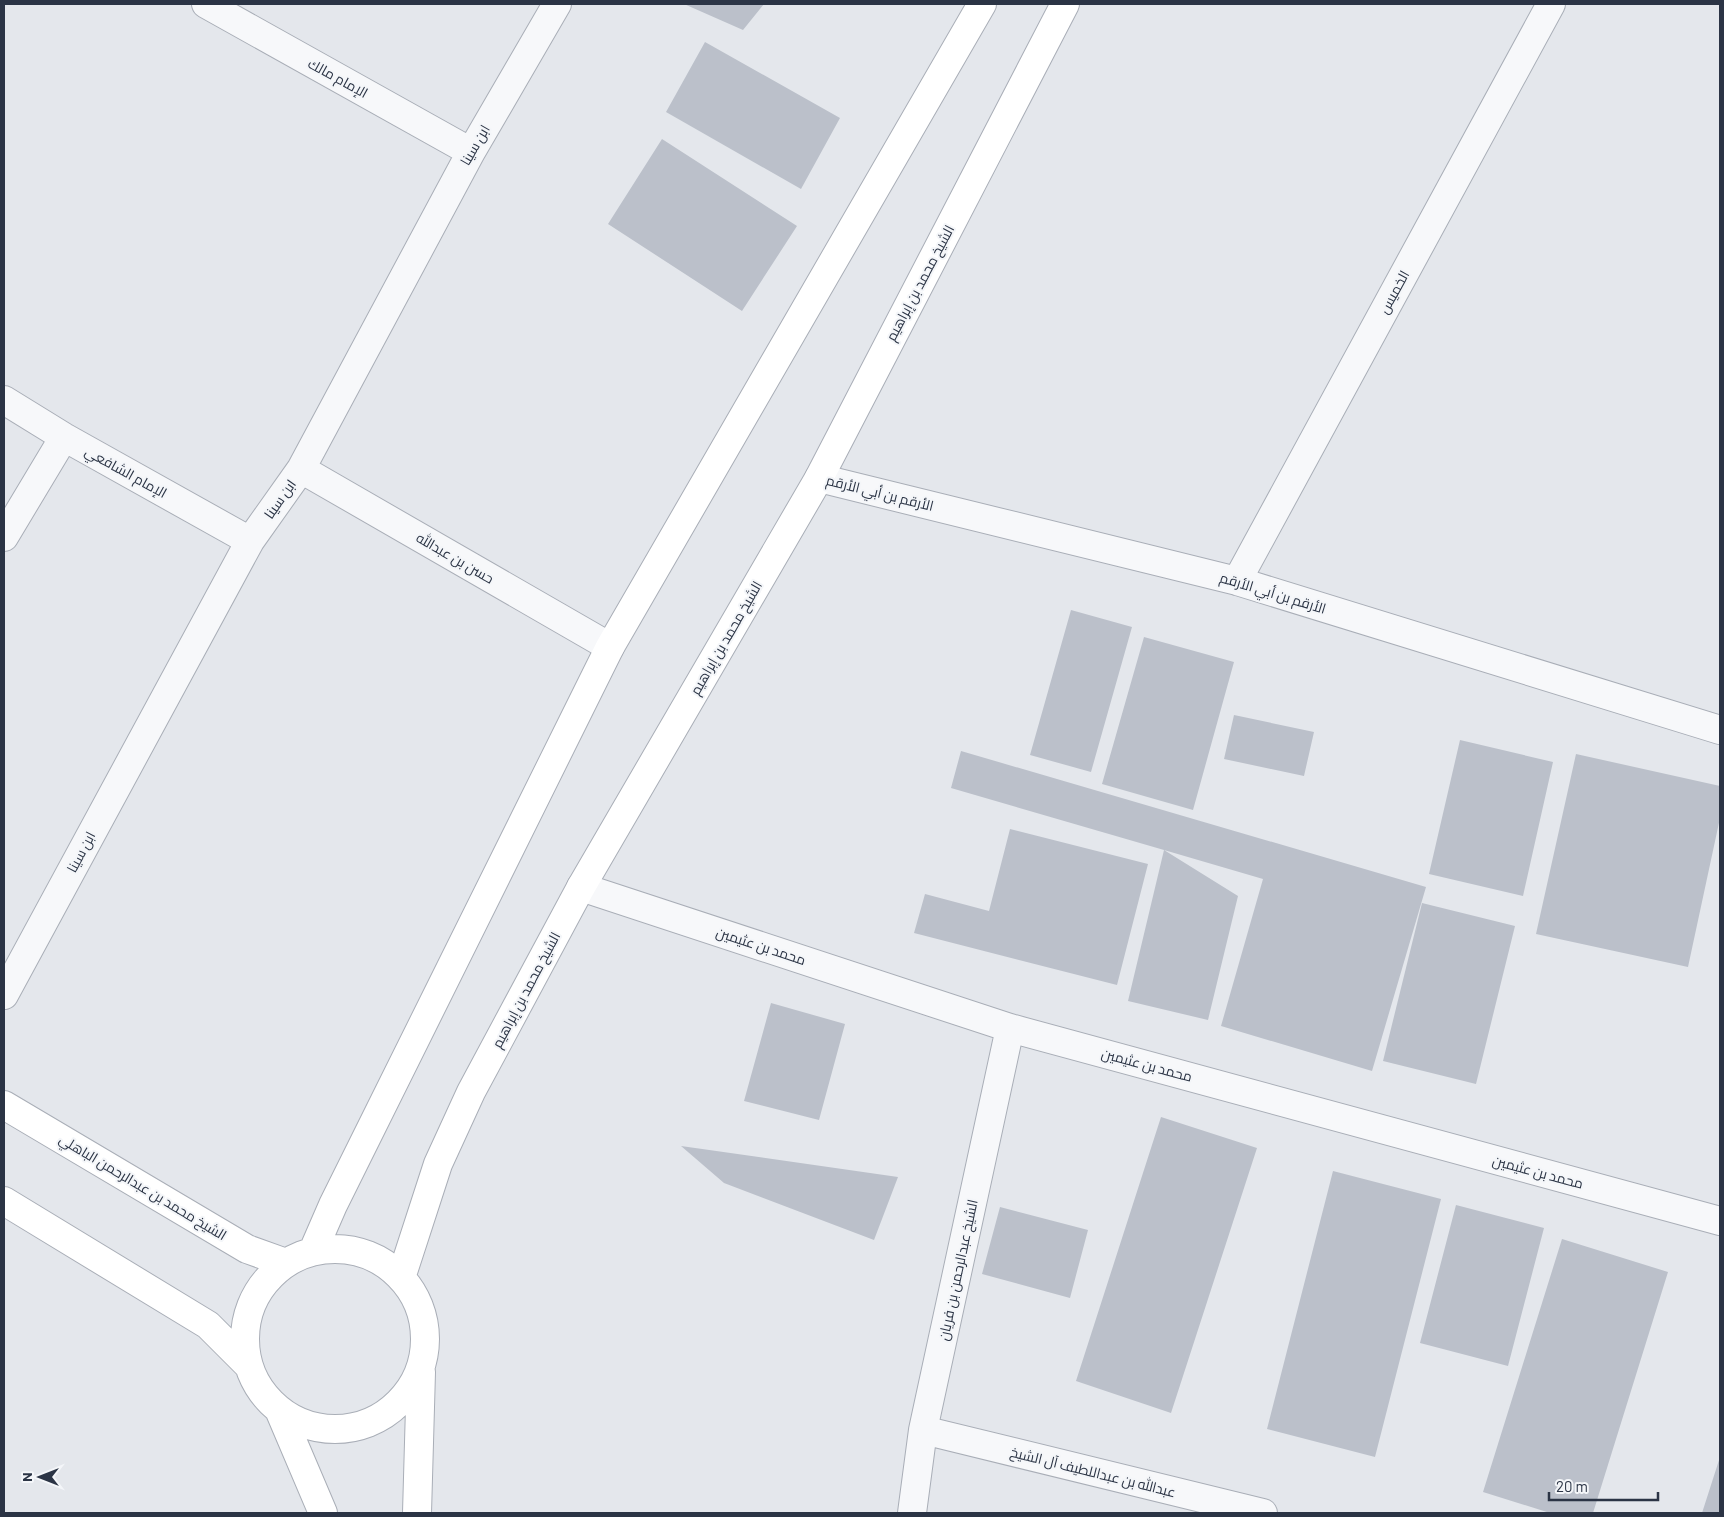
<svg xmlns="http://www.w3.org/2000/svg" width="1724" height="1517" viewBox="0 0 1724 1517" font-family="Barlow,Cairo,sans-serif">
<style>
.building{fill:#bbc0ca}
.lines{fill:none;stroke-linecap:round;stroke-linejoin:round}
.street-casing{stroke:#a9aeb7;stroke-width:30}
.secondary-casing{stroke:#a9aeb7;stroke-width:30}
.street{stroke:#f7f8fa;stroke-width:28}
.secondary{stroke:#fff;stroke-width:28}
.labels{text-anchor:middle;stroke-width:4;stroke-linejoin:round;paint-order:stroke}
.street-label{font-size:14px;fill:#2b3445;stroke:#f4f6f9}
</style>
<rect width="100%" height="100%" fill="#e4e7ec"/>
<path class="building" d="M684,4H764L743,30Z
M705,42L840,118L801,189L666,112Z
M662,139L797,226L742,311L608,224Z
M1071,610L1132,627L1091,772L1030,755Z
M1144,637L1234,662L1193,810L1102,784Z
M1234,715L1314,732L1304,776L1224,759Z
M1460,740L1553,762L1523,896L1429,874Z
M961,751L1426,887L1372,1071L1221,1026L1263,879L1164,850L1238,896L1208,1020L1128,1001L1164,850L951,788Z
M1576,754L1720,786V818L1688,967L1536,934Z
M1010,829L1148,864L1117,985L914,933L925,894L989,911Z
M1422,903L1515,926L1476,1084L1383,1061Z
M771,1003L845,1024L819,1120L744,1101Z
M1161,1117L1257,1148L1171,1413L1076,1381Z
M681,1146L898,1177L874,1240L724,1183Z
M1333,1171L1441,1199L1375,1457L1267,1429Z
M1456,1205L1544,1228L1508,1366L1420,1343Z
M1000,1207L1088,1230L1070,1298L982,1274Z
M1562,1239L1668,1272L1593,1513H1550L1483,1492Z
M1720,1457V1513H1702Z"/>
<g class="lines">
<defs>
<path id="street" d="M206,4L471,152
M4,400L64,437L250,541
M301,469L610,647
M819,478L1237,581L1720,730
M4,537L64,437
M1237,581L1551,4
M581,887L1010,1028L1720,1221
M4,995L250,541L301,469L471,152L557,4
M923,1430L1263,1513
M912,1513L923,1430L1010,1028"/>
<path id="secondary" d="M4,1105L247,1249L286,1263
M4,1201L208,1325L248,1365
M245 1339a90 90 0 1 1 180 0a90 90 0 1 1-180 0Z
M313,1251L333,1205L610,647L982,4
M401,1278L438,1164L471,1092L581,887L819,478L1065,4
M280,1412L323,1513
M417,1513L421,1372"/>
</defs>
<use href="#street" class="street-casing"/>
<use href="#secondary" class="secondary-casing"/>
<use href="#street" class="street"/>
<use href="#secondary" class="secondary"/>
</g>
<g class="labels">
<g class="street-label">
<text transform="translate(338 78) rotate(29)" y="5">الإمام مالك</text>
<text transform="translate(475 145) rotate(-60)" y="5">ابن سينا</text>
<text transform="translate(920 283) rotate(-62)" y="5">الشيخ محمد بن إبراهيم</text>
<text transform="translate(1394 292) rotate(-61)" y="5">الخميس</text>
<text transform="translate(126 472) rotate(29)" y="5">الإمام الشافعي</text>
<text transform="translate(880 493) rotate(14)" y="5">الأرقم بن أبي الأرقم</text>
<text transform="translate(280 499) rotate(-55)" y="5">ابن سينا</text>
<text transform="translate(455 558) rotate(30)" y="5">حسن بن عبدالله</text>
<text transform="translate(1273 593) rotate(17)" y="5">الأرقم بن أبي الأرقم</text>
<text transform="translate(726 638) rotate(-60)" y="5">الشيخ محمد بن إبراهيم</text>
<text transform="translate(81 852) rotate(-62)" y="5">ابن سينا</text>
<text transform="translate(761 946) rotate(18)" y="5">محمد بن عثيمين</text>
<text transform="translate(526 990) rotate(-62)" y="5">الشيخ محمد بن إبراهيم</text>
<text transform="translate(1147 1065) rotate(15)" y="5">محمد بن عثيمين</text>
<text transform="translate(1538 1172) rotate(15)" y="5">محمد بن عثيمين</text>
<text transform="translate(143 1187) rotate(31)" y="5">الشيخ محمد بن عبدالرحمن الباهلي</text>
<text transform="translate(958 1270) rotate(-78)" y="5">الشيخ عبدالرحمن بن فريان</text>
<text transform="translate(1093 1472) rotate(14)" y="5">عبدالله بن عبداللطيف آل الشيخ</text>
</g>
</g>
<rect width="1724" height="1517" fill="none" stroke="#2b3445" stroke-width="10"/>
<g transform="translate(40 1477) rotate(270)" stroke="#f4f6f9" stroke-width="4" paint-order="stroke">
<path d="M0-4L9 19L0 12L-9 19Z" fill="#2b3445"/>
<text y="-8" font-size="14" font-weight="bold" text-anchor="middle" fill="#2b3445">N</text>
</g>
<path d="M1549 1492v8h109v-8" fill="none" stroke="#2b3445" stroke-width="2.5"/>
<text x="1556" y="1492" font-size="15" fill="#2b3445" stroke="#f4f6f9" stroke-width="4" paint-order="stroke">20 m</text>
</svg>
